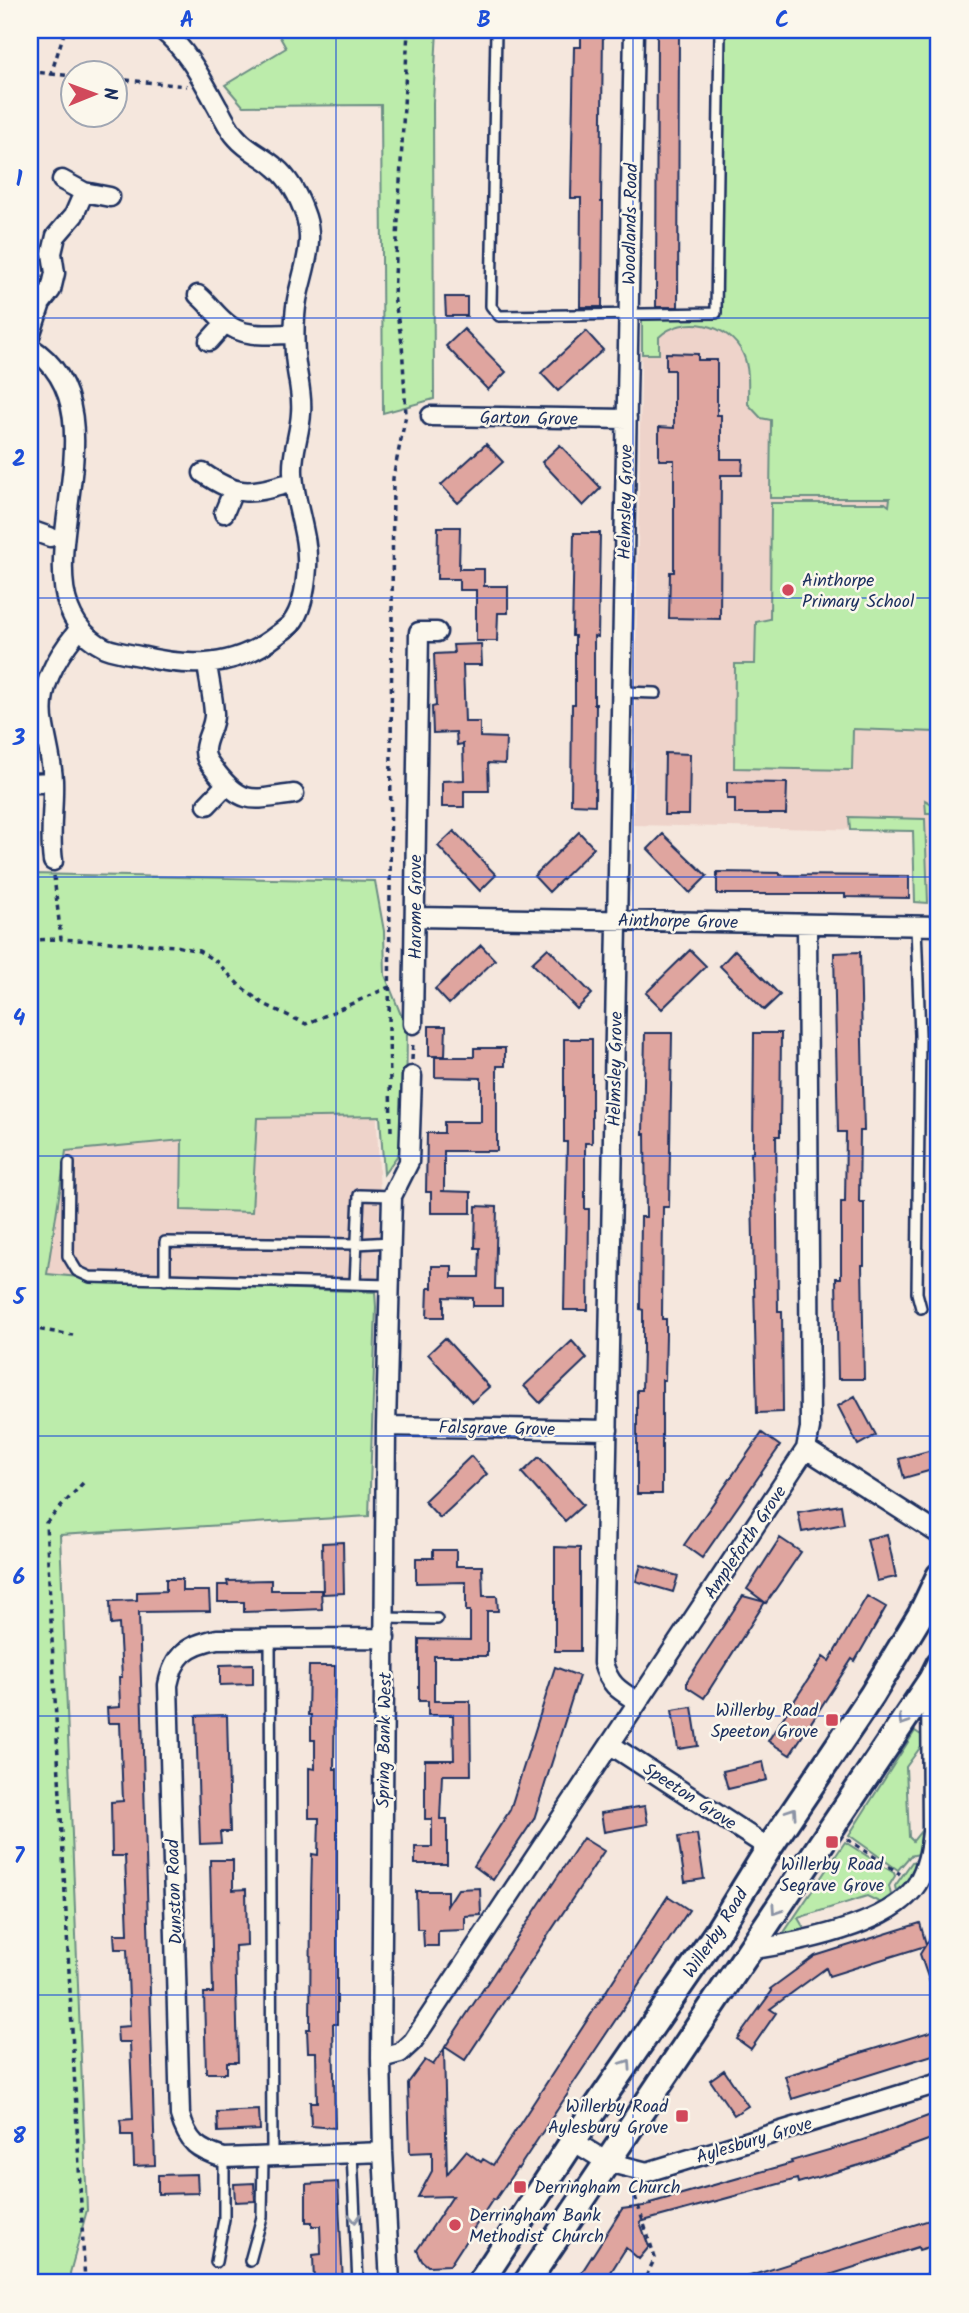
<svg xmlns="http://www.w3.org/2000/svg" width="969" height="2313" viewBox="0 0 969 2313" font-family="Kalam,sans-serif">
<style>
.built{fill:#eed3ca}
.green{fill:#bcecab;stroke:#6c8e84;stroke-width:2}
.building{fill:#dfa59f;stroke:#1b2f5e;stroke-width:2}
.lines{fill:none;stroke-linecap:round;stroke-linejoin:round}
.lane-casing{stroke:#1b2f5e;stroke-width:14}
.street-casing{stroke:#1b2f5e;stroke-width:23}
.secondary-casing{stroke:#1b2f5e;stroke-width:30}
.path{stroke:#1b2f5e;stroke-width:3.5;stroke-dasharray:5 5;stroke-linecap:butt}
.lane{stroke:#fbf7ec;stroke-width:9}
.street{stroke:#fbf7ec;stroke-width:18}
.secondary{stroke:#fbf7ec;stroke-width:24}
.oneway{stroke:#8b93a5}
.grid{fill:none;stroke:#1d4ed8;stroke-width:2;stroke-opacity:0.55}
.poi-dot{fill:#d1495b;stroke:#fbf7ec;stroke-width:2.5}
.labels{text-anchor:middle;stroke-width:5;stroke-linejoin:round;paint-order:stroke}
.street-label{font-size:18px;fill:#1b2f5e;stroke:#fbf7ec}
.poi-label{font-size:18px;fill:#1b2f5e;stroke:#fbf7ec;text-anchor:start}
.neatline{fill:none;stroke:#1d4ed8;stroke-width:2.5}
.grid-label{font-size:23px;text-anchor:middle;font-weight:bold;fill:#1d4ed8}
</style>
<rect width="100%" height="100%" fill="#f5e7dd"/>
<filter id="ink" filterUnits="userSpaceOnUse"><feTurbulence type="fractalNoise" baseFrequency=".0143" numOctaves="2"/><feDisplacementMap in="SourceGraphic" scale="14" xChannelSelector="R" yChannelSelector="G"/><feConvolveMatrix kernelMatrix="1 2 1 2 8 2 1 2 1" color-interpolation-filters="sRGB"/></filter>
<g filter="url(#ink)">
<path class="built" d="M724,30L939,32V903L915,902L913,831L633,825L642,319L721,318Z
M30,1085L376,1099L380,1196L376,1307L30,1313Z"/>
<path class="green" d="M276,30H437L433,103L434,399L383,413L381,105L243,106L225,85L286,48Z
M724,30L939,32V746H935L936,732L853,729L852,770L734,768L735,664H755L756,622L770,619L771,503H885L889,506L890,498H770L771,420L761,418L748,404C748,388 750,369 743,354C729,323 683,314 659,337V354H642V319L721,318Z
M925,800L935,806L939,814L935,892L931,813H926Z
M849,817L925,819L928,903L915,902L913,831L850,830Z
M30,874L375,881L384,931L385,975L407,1030L406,1110L400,1152L384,1174L380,1116L257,1118L252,1212L181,1210L182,1140L66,1151L47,1274L147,1283L375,1292L376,1307L369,1516L60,1535L87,2210L70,2273L71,2283H30Z
M915,1731L921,1735L922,1745L906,1767L909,1837L913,1841L921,1831L919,1854L910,1856L898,1870L849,1835Z
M845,1842L894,1873L895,1876L889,1886L891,1895L881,1903L867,1896L798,1918L805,1930C798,1933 789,1940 783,1934Z
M918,1861L910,1876L911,1878L896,1891L895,1886L912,1862Z"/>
<path class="building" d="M581,30H603L601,202H603L602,307H580L581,198H571L574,47H581Z
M657,30H679L678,307H656Z
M445,297H467V316H446Z
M464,329L506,372L488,390L446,346Z
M586,331L603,350L558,391L541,373Z
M666,353L698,354V360H717V415H721V459H743L742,475H721L720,619L669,618L670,572H674V460H659V427L674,428V370H666Z
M486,444L503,462L458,503L441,485Z
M560,445L601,488L583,506L542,462Z
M438,527H460L459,569H484V586H508V613H498L497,641H476V590H459V579H437Z
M574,533H600L598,637L594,636V704H596L595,805L571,804L572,704H575V636H572Z
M481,644L482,665H463L465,722H480V737L506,738L505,764L488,763L489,791H464V807H442V781L464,780L463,744L457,745L456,732L433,733L432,707L436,706L434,654L454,653L453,645Z
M665,753L690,754L689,815H664Z
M727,782L787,783L786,814H735V799H727Z
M454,831L496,875L480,891L438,846Z
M579,832L594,848L549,892L534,876Z
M663,834L707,876L690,893L648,849Z
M717,872L780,873V875L909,876V898L845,897V894H717Z
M481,945L495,960L449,1004L435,989Z
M548,948L592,994L577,1009L532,963Z
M690,950L706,966L662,1009L646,993Z
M735,950L780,995L764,1010L720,966Z
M860,952L864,1131H860L859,1202H864V1265H862L864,1379H838L836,1278H841V1202H845L846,1132H838L834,953Z
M429,1026H446L445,1056H429Z
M645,1033H672L669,1207H663L662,1319H666V1334L665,1380H662V1494H637V1390H642L643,1349V1310L640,1309L641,1217H646L645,1134H643Z
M754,1033H781L780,1136H776L778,1311H782L783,1412L757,1413L751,1153H753Z
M564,1039H592V1143H585V1209H589L588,1310H564L567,1142H564Z
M474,1048H505V1066H497V1151H444V1191H440L471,1192V1213H431V1192H426L427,1133H444V1122H481V1078L435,1077V1057H474Z
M476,1206L497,1207L495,1289H502V1306H473V1298L444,1297V1317H427L428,1288H432V1266H452V1277H479L480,1248H475Z
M445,1338L489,1387L472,1402L428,1354Z
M572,1341L587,1358L540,1403L524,1386Z
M855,1396L876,1435L858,1445L838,1406Z
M762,1433L780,1446L702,1558L684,1545Z
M939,1448V1468L904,1478L899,1459Z
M471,1456L487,1474L440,1518L424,1501Z
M539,1457L583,1505L565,1521L522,1473Z
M841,1505L844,1524L802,1532L798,1512Z
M887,1534L896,1577L877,1581L867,1539Z
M780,1538L801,1552L766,1603L747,1589Z
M343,1542L344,1593L323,1594L322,1543Z
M555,1547L580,1548V1651H555Z
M433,1550H456V1566H482L483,1596H497L498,1611H487V1656H434V1701H470L471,1775H442L440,1819H447V1864H415V1847H432V1819H425V1760H454L453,1715H428V1701H419V1639L470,1640V1611H466V1582L416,1583V1558H433Z
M641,1565L678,1576L673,1592L636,1581Z
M166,1579H182V1591H209L210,1611L139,1612L155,2165L134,2166L133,2135H121V2127L120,2120L133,2119L130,2042H118L117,2027L130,2026L127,1949H115L114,1934H128L125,1856H112L111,1802L123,1801L120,1723H108L107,1708L120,1707L119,1677H122L119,1624L111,1625L110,1601L137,1600V1592L166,1591Z
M271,1580V1590H321L322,1609L244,1612V1602H218V1585H228L227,1581Z
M743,1596L765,1602L704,1698L687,1687V1681Z
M867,1596L886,1607L855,1661L852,1659L790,1755L768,1741L823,1657L829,1661Z
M253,1664V1684L220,1685V1665Z
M309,1666H335L334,1769H337V2024H333L335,2128L311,2126L310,2102H317L316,2052H308L307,2029H310L311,1896L312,1854L318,1855L319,1818H309V1768L315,1769V1740H311V1715H308Z
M555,1667L579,1676L534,1819L493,1880L474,1866L510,1810Z
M692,1707L698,1746L678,1749L672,1710Z
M227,1715L230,1832H220L221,1843L200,1844L196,1716Z
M763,1762L767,1780L728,1789L723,1771Z
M645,1806L648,1824L604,1832L601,1813Z
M697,1834L704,1879L685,1882L678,1837Z
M583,1838L604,1851L465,2060L445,2047Z
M210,1860H233V1890L246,1889L247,1945L235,1946L238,2062H227V2073H206L204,1993H213Z
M480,1888L481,1915L465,1916V1930L438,1931V1946H424L423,1929H417L416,1891H447V1906L458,1889Z
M668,1896L689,1910L568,2091L569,2092L518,2169L517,2168L495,2200L493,2199L450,2265L428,2266L422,2261L417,2250L453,2196L418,2197L432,2171V2152L410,2153L408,2083L425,2060L433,2065L444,2049L447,2174L466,2151L481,2162L483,2159L493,2165Z
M920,1923L926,1944L939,1926V2003H937L920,1954L925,1946L829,1976L826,1968L770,2009L776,2013L751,2049L737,2039L772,1991L770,1989L815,1956Z
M939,2029V2053L792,2099L785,2076Z
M724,2070L748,2106L734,2115L710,2080Z
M259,2110L260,2130L218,2132L217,2112Z
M939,2112V2136L860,2165L798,2183L797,2179L640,2222L649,2247L639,2259L626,2248L604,2283H575L622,2209L651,2205L650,2203L792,2163L791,2161L863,2140Z
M197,2174L198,2193L158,2194V2175Z
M338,2182L343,2283H314L313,2255L321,2254L320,2226H312V2222H306V2184Z
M254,2183L255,2201L235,2202L234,2184Z
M939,2217V2244L919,2250L918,2247L804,2283H737V2280Z"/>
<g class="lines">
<defs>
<path id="lane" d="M496,30L491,306L499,316L716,313L720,30
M622,692L656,693
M916,926L920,1035L917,1293L921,1308
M69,1163L68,1256L77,1271L90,1277L389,1285
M165,1280V1242L357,1244L391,1242
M355,1284L359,1195L392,1196
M385,1618L437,1619
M270,1639L272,2157
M352,2153L358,2283
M250,2261L262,2217L263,2157
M216,2262L224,2219V2158"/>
<path id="street" d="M634,30L603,1663C610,1686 619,1690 638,1702
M62,180L84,192L110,197
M198,295C208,303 215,314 225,322C243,339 272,334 294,334
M30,336L41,303L51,290L55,273L52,253L56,236L74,215L84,192
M209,341L225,323
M30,347C138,416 0,595 105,648C116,652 129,654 140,656C189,668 236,668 277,635C281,632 287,628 291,624C303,609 306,585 307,567C309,535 294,504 293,472C292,451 300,434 301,413C303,393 296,374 295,354C294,336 294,317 297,300C302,273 315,245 306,217C300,199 291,180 275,167C263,156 248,151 237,138C229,130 224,118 218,108C203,81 187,49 162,30
M431,416L627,419
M203,473C240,499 252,493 293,482
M224,513L233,491
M30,530L50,537
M207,664C209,680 213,696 214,713C215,726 206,736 205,749C204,759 211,765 217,773C244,807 254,799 294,794
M30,783L53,782
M207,805L226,785
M53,861C49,834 54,807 53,780C52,761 47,744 44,726C37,690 55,659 77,632
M417,917L939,926
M413,1024L419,632H437
M386,1426L608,1430
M806,1449L939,1534
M611,1745L769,1848
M749,1950C795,1943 891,1926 917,1884C927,1867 930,1851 932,1832L931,1680
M381,2058L400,2053L413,2041L806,1449L810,1428L807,924
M573,2141L607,2162L647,2172L939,2083
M383,2152L224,2158C198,2150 188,2143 180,2115L168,1685C174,1655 187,1645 217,1639L385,1638
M390,2283L383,2152L381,2058L386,1426L392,1196L409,1162L412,1076"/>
<g id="secondary">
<path id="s1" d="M480,2283L573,2141L717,1932L769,1848L872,1695L921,1614L939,1576"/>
<path d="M526,2283L931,1680L939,1664"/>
<path d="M937,2283H939"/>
</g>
</defs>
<use href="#lane" class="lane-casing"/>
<use href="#street" class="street-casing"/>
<use href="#secondary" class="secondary-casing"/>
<path class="path" d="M30,71L51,74L65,30
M51,74L74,76
M116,79L187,86
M54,876L61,939L176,946L199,951L217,962L240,986L262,1003L306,1024L389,987
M30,940L61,939
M412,1060L413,1040
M391,1131L389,1030L393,478L406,415L402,343L394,296L408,30
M30,1328L73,1335
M83,1483L46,1523L85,2283
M847,1839L900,1874
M632,2187L655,2258L643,2283"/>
<use href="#lane" class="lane"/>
<use href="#street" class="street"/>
<use href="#secondary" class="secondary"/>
</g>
<defs><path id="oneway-chevron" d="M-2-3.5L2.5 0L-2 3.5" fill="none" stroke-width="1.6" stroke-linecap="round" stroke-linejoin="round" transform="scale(1.75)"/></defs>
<g class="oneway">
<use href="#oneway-chevron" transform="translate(903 1721) rotate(124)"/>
<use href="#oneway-chevron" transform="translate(792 1812) rotate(-56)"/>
<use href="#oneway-chevron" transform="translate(776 1910) rotate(124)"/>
<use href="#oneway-chevron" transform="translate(627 2064) rotate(-56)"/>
<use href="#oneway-chevron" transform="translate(355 2218) rotate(87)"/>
</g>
</g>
<path class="grid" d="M336,30V2283M633,30V2283M30,318H939M30,598H939M30,877H939M30,1156H939M30,1436H939M30,1716H939M30,1995H939"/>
<g class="poi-dot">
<circle cx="788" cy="590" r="7"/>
<rect x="825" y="1713" width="14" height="14" rx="3.5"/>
<rect x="825" y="1835" width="14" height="14" rx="3.5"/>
<rect x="675" y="2109" width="14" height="14" rx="3.5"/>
<rect x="513" y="2180" width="14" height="14" rx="3.5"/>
<circle cx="455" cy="2225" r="7"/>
</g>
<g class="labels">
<g class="street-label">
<text transform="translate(630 224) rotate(-89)" y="6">Woodlands Road</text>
<text transform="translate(529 418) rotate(1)" y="6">Garton Grove</text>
<text transform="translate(625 502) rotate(-89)" y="6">Helmsley Grove</text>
<text transform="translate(415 907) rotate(-90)" y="6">Harome Grove</text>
<text transform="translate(678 921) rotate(1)" y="6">Ainthorpe Grove</text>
<text transform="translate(615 1069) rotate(-89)" y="6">Helmsley Grove</text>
<text transform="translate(497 1428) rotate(1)" y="6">Falsgrave Grove</text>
<text transform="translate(745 1542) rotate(-56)" y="6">Ampleforth Grove</text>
<text transform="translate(384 1740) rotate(-89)" y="6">Spring Bank West</text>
<text transform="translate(690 1796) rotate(33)" y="6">Speeton Grove</text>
<text transform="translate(174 1892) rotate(-92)" y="6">Dunston Road</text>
<text dy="6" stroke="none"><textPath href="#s1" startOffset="422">Willerby Road</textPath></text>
<text transform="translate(754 2140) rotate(-17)" y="6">Aylesbury Grove</text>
</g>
<g class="poi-label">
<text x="802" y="586">Ainthorpe<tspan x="802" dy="21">Primary School</tspan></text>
<text x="818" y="1716" text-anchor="end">Willerby Road<tspan x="818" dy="21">Speeton Grove</tspan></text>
<text x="832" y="1870" text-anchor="middle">Willerby Road<tspan x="832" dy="21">Segrave Grove</tspan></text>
<text x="668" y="2112" text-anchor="end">Willerby Road<tspan x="668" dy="21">Aylesbury Grove</tspan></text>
<text x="534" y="2193">Derringham Church</text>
<text x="469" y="2221">Derringham Bank<tspan x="469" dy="21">Methodist Church</tspan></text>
</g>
</g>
<rect width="969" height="2313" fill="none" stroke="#fbf7ec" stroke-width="77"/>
<g transform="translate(94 94) rotate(89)"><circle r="33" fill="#fbf7ec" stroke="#a1a7b3" stroke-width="2"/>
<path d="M0-5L12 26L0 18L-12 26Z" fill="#d1495b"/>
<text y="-10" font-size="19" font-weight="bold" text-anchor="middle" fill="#1b2f5e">N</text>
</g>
<rect x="38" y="38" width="892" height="2236" class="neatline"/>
<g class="grid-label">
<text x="187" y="27">A</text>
<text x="484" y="27">B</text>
<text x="782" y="27">C</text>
<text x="19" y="186">1</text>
<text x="19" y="466">2</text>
<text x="19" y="745">3</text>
<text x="19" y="1025">4</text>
<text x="19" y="1304">5</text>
<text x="19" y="1584">6</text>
<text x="19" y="1863">7</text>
<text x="19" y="2143">8</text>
</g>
</svg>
